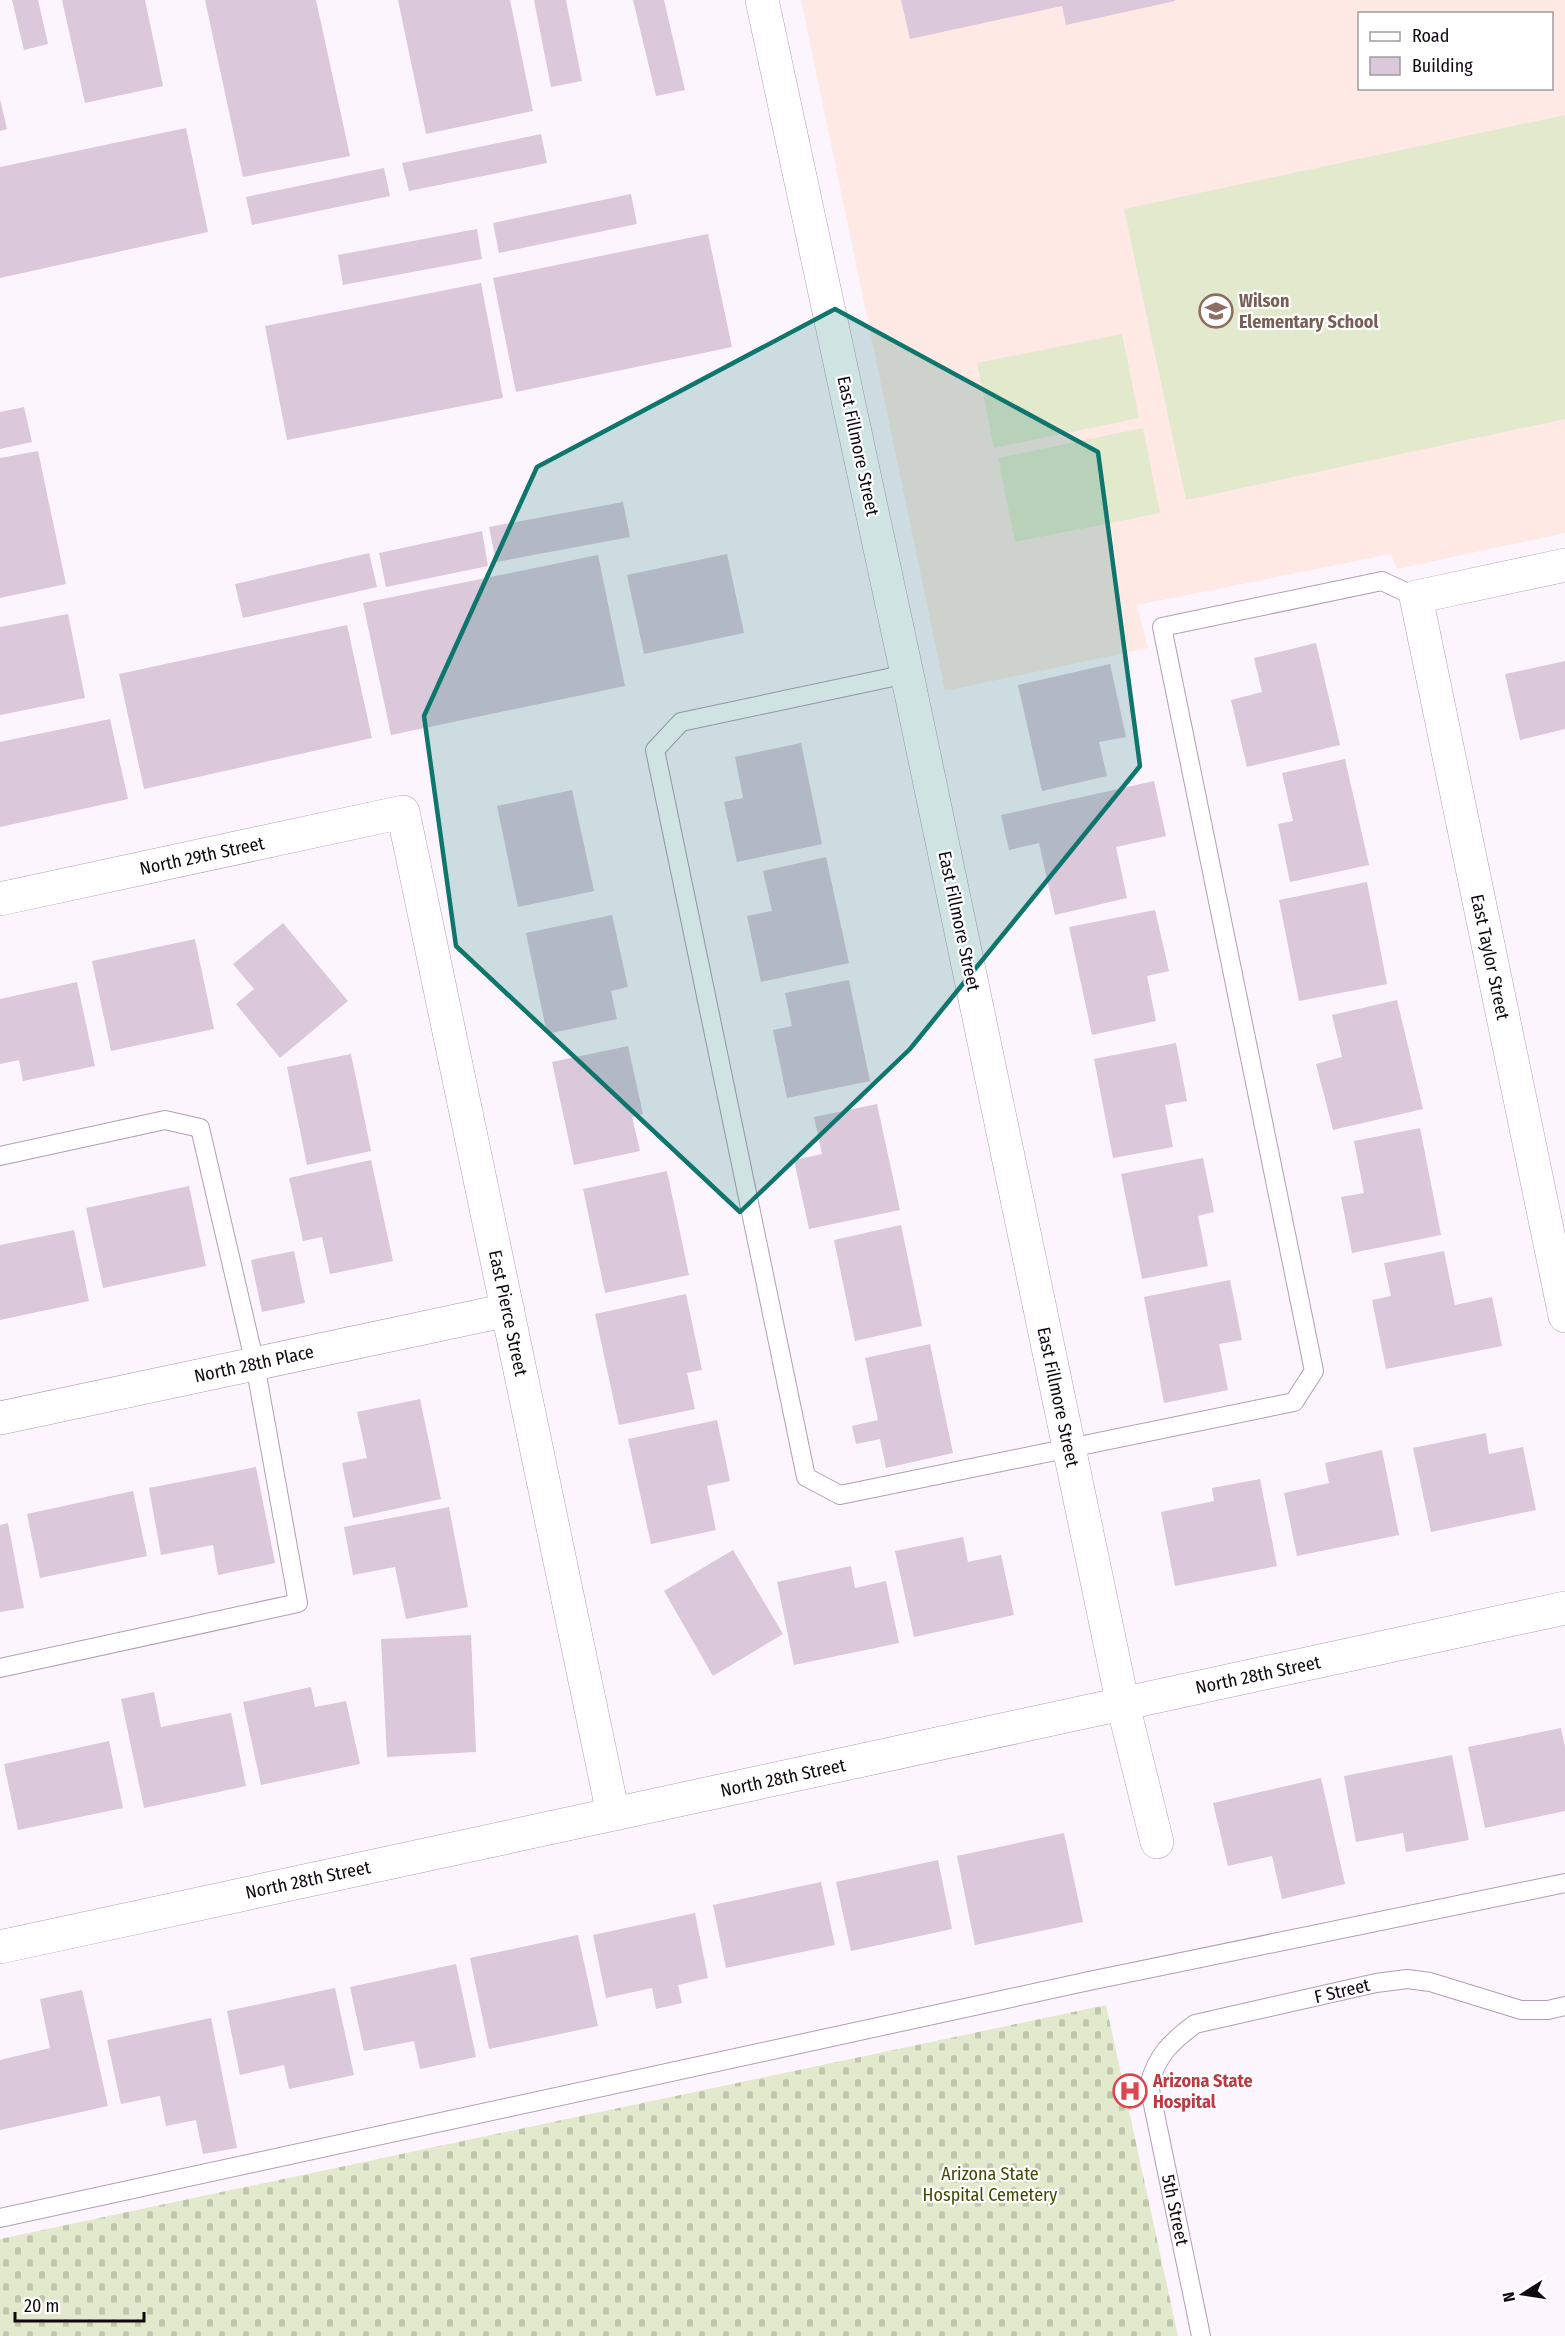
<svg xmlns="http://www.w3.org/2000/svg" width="1565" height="2336" viewBox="0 0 1565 2336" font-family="'Fira Sans Condensed',sans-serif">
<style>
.education{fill:#fee9e5;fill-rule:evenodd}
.grass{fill:#e2e9cc}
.cemetery{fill:url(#cemetery-stones)}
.building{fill:#dbc8da}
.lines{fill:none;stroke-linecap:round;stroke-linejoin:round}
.lane-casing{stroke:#b19fb1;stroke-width:20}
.street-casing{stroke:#b19fb1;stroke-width:34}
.lane{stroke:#fff;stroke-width:18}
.street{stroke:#fff;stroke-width:33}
.marked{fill:#0f766e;fill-opacity:0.2;stroke:#0f766e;stroke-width:4.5;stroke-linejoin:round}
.labels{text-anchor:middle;stroke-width:4.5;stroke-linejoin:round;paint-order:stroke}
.education-label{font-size:18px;font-weight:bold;fill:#785e54;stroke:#fff;text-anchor:start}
.street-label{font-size:18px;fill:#0f090f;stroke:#fff}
.health-label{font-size:18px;font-weight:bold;fill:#be3a42;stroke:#fff;text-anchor:start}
.park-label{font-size:18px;fill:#414903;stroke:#fff}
</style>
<defs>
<pattern id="cemetery-stones" width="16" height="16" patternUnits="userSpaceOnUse" patternTransform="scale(1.5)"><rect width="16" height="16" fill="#e2e9cc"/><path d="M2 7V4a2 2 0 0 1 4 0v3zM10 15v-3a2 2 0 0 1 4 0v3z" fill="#c1c6ae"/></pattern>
</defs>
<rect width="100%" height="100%" fill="#fdf5fd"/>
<path class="education" d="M801,0H1565V533L1397,569L1391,554L1137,605L1148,648L945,691ZM1360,14H1552V88H1360Z"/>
<path class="grass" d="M1565,115V419L1186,500L1124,209Z
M1122,334L1139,418L994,448L977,363Z
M1143,428L1160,513L1015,542L998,458Z"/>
<path class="cemetery" d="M1106,2005L1178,2336H0V2239Z"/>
<path class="building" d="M12,0H38L48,44L24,50Z
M62,0H145L163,86L85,103Z
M205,0H316L350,156L243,177Z
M398,0H510L533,111L426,134Z
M534,0H566L582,81L551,87Z
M633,0H664L685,90L656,96Z
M901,0H1175V1L1066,25L1062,6L910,39Z
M0,99L7,129L0,131Z
M186,128L208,232L0,278V167Z
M541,134L547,163L409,191L402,163Z
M384,168L390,196L252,225L246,197Z
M631,194L637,224L499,253L493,223Z
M477,229L482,259L343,285L338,255Z
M708,234L732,347L516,392L493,278Z
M481,283L503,398L287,440L265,326Z
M24,407L32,442L0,449V412Z
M38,451L66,584L0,598V458Z
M623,502L630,537L496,562L489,527Z
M482,531L488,566L386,587L379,553Z
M369,553L377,587L243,618L235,584Z
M727,554L744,633L644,654L627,575Z
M598,555L625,686L391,735L363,603Z
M68,614L85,698L0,715V627Z
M347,625L372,738L144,789L119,674Z
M1316,643L1340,745L1247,767L1231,700L1262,692L1254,658Z
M1565,661V729L1520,740L1505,674Z
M1110,664L1126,737L1099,742L1107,776L1042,791L1018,685Z
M110,719L128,799L0,827V742Z
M801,743L822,844L737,862L724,802L743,798L735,757Z
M1345,759L1369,865L1290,882L1278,824L1293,821L1282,773Z
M1154,781L1166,836L1116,847L1127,898L1055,915L1039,843L1009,850L1001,815Z
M572,790L594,891L518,907L497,806Z
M826,857L849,963L761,982L747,916L772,911L763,871Z
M1367,882L1387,984L1299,1001L1279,900Z
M1155,910L1169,971L1147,976L1156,1021L1092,1035L1069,927Z
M612,915L628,987L611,991L617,1019L547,1034L526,933Z
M283,923L348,1001L280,1058L236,1004L254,989L233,964Z
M195,939L214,1029L111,1051L92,961Z
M849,980L870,1081L787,1098L773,1030L792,1026L785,993Z
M77,982L95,1066L23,1081L19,1060L0,1064V999Z
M1397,1000L1423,1109L1333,1130L1316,1064L1342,1057L1332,1015Z
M1176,1043L1187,1101L1165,1105L1173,1147L1113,1158L1094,1059Z
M628,1046L643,1114L632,1117L640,1151L574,1165L552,1062Z
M351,1054L371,1151L307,1165L287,1067Z
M877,1104L900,1210L809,1229L794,1160L822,1154L814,1117Z
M1420,1128L1441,1235L1352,1253L1341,1197L1364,1193L1354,1141Z
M1203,1158L1214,1212L1198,1216L1208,1266L1142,1279L1121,1174Z
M371,1160L393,1261L330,1274L322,1237L303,1241L289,1178Z
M667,1171L689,1275L605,1293L583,1189Z
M189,1186L206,1266L103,1288L86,1208Z
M901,1225L922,1326L855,1341L834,1240Z
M74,1230L89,1301L0,1320V1245Z
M294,1251L305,1303L262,1312L251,1260Z
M1444,1251L1455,1305L1492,1297L1502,1346L1386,1369L1372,1300L1391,1296L1384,1263Z
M1230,1280L1242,1340L1219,1344L1228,1390L1164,1403L1144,1297Z
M686,1294L702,1370L687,1373L695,1409L619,1425L595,1314Z
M930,1344L953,1453L886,1468L880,1439L856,1444L852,1426L878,1420L865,1358Z
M420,1399L441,1499L353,1518L342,1463L367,1458L357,1412Z
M717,1420L730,1481L707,1486L716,1530L651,1544L628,1439Z
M1486,1433L1489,1454L1523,1447L1536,1510L1431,1532L1413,1448Z
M1382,1450L1399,1535L1297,1556L1284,1493L1329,1483L1325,1463Z
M256,1467L275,1563L218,1575L213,1545L161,1555L149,1488Z
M1260,1479L1277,1566L1175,1586L1161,1512L1214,1501L1212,1488Z
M133,1491L147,1556L40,1578L27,1514Z
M449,1507L468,1607L406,1619L395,1567L353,1575L344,1527Z
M8,1523L24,1608L0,1612V1525Z
M963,1537L968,1562L1001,1555L1014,1615L914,1637L895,1551Z
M733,1550L783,1634L713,1676L664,1591Z
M851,1566L855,1588L886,1581L899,1643L794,1665L777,1582Z
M471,1635L476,1752L387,1757L381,1639Z
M311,1687L315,1707L346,1701L360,1764L261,1785L243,1702Z
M154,1692L161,1727L231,1713L246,1786L144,1808L121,1699Z
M1561,1728L1565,1747V1811L1485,1828L1468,1747Z
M109,1741L123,1808L18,1830L4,1764Z
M1452,1755L1469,1840L1406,1852L1403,1833L1356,1842L1344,1776Z
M1321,1778L1345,1884L1282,1899L1272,1856L1228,1866L1213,1803Z
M1064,1833L1083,1922L975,1945L957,1856Z
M938,1860L952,1929L851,1951L836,1882Z
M821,1882L835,1945L726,1968L713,1905Z
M695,1913L708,1978L678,1985L682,2003L656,2009L652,1988L606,1998L593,1935Z
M578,1935L598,2026L489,2049L470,1958Z
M456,1964L476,2057L420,2069L414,2041L364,2051L350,1987Z
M335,1988L354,2075L289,2089L284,2065L240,2075L227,2011Z
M82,1990L108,2106L0,2130V2060L50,2048L40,1999Z
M211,2018L237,2148L203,2154L196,2120L166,2126L160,2096L121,2104L107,2040Z"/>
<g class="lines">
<defs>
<path id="lane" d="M907,674L681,722L655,750L806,1477L840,1495L1294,1402L1314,1371L1162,627L1382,581L1416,597
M0,1156L165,1120L200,1128L255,1364L298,1603L0,1668
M0,2218L1089,1981L1565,1883
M1201,2336L1149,2085C1157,2055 1171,2042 1195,2024L1376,1983L1407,1979L1430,1982L1521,2010H1548L1565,2006"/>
<path id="street" d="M762,0L907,674L1123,1705L1157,1842
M1565,565L1416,597L1565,1316
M0,899L403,812L613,1814
M0,1418L508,1310
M0,1947L1565,1608"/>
</defs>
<use href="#lane" class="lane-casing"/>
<use href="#street" class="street-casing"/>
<use href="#lane" class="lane"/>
<use href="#street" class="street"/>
</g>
<path class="marked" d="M835,309L1098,452L1140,766L910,1049L740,1212L456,946L424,716L537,467Z"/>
<defs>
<symbol id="school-ring" viewBox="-11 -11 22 22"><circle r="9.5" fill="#fff" stroke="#8d6e63" stroke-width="1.5"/><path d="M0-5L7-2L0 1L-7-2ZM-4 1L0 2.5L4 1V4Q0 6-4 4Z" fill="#8d6e63"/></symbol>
<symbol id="hospital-ring" viewBox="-11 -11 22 22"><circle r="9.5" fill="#fff" stroke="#e0444e" stroke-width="1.5"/><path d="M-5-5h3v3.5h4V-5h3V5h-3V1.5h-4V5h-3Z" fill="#e0444e"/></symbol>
</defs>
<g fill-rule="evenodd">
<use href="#school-ring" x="1197" y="292" width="38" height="38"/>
<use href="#hospital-ring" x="1111" y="2072" width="38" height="38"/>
</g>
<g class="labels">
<g class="education-label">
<text x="1239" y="307">Wilson<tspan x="1239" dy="21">Elementary School</tspan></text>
</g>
<g class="street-label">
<text transform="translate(858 446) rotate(78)" y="6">East Fillmore Street</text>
<text transform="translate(202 856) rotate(-12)" y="6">North 29th Street</text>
<text transform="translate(959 921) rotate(78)" y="6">East Fillmore Street</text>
<text transform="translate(1490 957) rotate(78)" y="6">East Taylor Street</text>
<text transform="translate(508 1313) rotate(78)" y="6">East Pierce Street</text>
<text transform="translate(254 1364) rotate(-12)" y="6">North 28th Place</text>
<text transform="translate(1058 1397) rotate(78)" y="6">East Fillmore Street</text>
<text transform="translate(1258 1675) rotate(-12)" y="6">North 28th Street</text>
<text transform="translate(783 1778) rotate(-12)" y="6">North 28th Street</text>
<text transform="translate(308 1880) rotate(-12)" y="6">North 28th Street</text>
<text transform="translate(1342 1991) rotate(-13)" y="6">F Street</text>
<text transform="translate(1175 2210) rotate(78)" y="6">5th Street</text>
</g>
<g class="health-label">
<text x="1153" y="2087">Arizona State<tspan x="1153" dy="21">Hospital</tspan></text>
</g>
<g class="park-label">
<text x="990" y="2180">Arizona State<tspan x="990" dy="21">Hospital Cemetery</tspan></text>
</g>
</g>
<rect x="1358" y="12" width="195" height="78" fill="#ffffff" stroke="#9f9d9f" stroke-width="1.5"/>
<rect x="1370" y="32" width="30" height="9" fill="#ffffff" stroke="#9f9d9f" stroke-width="1.5"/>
<text x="1412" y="42" font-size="18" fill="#0f090f">Road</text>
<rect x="1370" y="57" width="30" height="18" fill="#dbc8da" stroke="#9f9d9f" stroke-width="1.5"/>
<text x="1412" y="72" font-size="18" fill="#0f090f">Building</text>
<g transform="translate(1523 2294) rotate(258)" stroke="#ffffff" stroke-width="4.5" paint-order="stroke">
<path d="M0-4.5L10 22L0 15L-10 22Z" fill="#0f090f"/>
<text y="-9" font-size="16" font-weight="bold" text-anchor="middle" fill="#0f090f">N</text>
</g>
<path d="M15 2312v9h129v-9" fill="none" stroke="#0f090f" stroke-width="3"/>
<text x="24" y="2312" font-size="18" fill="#0f090f" stroke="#ffffff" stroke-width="4.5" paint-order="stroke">20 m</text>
</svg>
